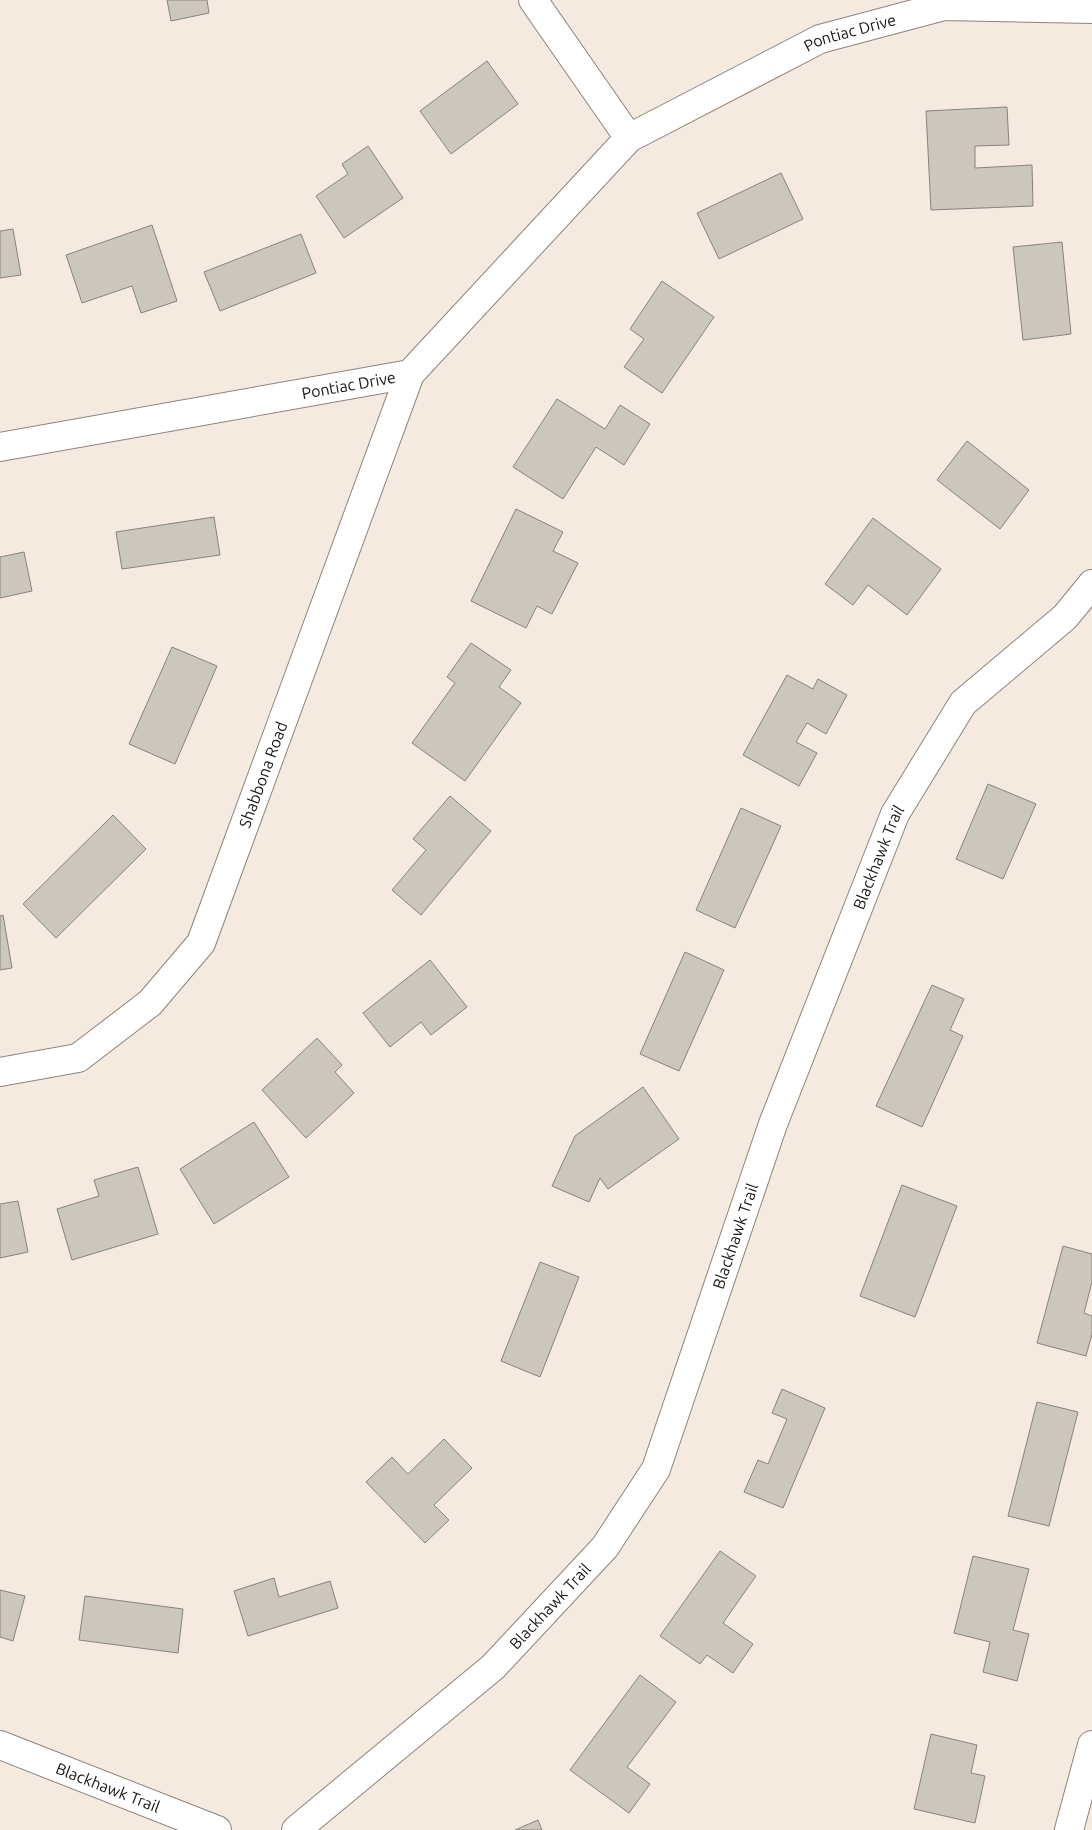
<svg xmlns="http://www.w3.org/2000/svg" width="1092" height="1830" viewBox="0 0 1092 1830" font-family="Ubuntu,sans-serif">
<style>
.building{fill:#ccc7bc;stroke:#888379}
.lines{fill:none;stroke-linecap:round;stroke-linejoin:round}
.street-casing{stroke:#8d847b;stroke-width:30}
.street{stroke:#fff;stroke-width:28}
.labels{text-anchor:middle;stroke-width:5;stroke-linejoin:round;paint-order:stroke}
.street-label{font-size:16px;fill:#191512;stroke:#f4eae0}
</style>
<rect width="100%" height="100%" fill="#f4eae0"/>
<path class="building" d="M167,0H207L209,13L171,21Z
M487,61L518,104L451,154L420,111Z
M1007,107L1009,145L975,146V168L1032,165L1033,206L931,210L926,111Z
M368,146L403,198L344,238L316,196L348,174L342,164Z
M781,173L803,219L719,259L697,213Z
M152,225L177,301L141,313L132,286L82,303L66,255Z
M13,229L21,275L0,278V231Z
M301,234L316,273L220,311L204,272Z
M1062,242L1071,334L1023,340L1013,247Z
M662,281L714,317L662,393L624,367L644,339L630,329Z
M557,399L605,429L620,405L650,424L624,465L596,447L563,499L513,467Z
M967,441L1029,490L1000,529L937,480Z
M516,509L563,532L553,551L578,563L552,614L537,606L526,628L471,601Z
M214,517L220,555L122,569L116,532Z
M873,518L941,569L907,615L868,585L853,605L825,584Z
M24,552L32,591L0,598V557Z
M471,643L511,670L499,687L521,703L465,781L412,743L455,683L447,677Z
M172,647L217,666L175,764L129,744Z
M787,675L813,689L818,679L847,695L826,734L807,723L796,742L817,753L799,786L743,755Z
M988,784L1036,804L1003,879L956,859Z
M450,796L491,831L421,915L392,890L426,850L413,839Z
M741,808L781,826L735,928L696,910Z
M113,815L146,849L56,938L23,904Z
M3,915L12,968L0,970V916Z
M685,952L724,970L679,1071L640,1054Z
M430,960L467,1007L431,1035L421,1022L390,1047L363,1013Z
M932,985L964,999L950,1030L963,1036L922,1127L876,1106Z
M317,1038L342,1065L335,1072L354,1093L306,1138L262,1090Z
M643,1087L679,1139L608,1189L600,1178L589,1202L552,1186L575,1136Z
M254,1122L289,1177L214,1224L180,1169Z
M138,1167L158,1234L72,1260L57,1209L99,1196L94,1180Z
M902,1185L957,1206L915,1317L860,1296Z
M18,1201L28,1252L0,1258V1204Z
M1063,1246L1092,1254V1282L1084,1313L1092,1316V1334L1086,1356L1037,1343Z
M540,1262L579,1277L540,1377L501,1361Z
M782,1389L825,1408L783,1508L744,1492L758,1460L768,1464L787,1419L772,1413Z
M1037,1402L1078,1412L1049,1526L1008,1516Z
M444,1439L472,1468L434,1505L449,1520L425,1543L366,1482L392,1457L408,1474Z
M720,1551L756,1576L723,1623L753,1644L733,1673L707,1655L700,1664L660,1636Z
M973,1556L1029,1569L1013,1630L1029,1634L1017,1681L983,1672L990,1642L954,1633Z
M274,1578L279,1597L330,1581L338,1608L248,1636L234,1591Z
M0,1590L25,1596L13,1641L0,1637Z
M85,1596L183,1609L178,1653L79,1640Z
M640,1675L676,1702L627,1767L650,1784L629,1813L570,1770Z
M931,1734L977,1745L971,1773L985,1776L975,1823L914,1809Z
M538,1820L542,1830H515Z"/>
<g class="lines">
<defs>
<g id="street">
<path d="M533,0L629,138"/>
<path id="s1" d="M0,447L410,374L629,138L820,39L944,6L1092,9"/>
<path id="s2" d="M0,1072L78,1058L150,1003L201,943L410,374"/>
<path id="s3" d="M0,1745L217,1830"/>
<path id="s4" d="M296,1830L493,1667L605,1547L656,1469L773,1124L895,814L963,703L1065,617L1092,584"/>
<path d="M1069,1830L1092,1745"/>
</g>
</defs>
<use href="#street" class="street-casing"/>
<use href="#street" class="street"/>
</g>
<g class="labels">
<g class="street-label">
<text dy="6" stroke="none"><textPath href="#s1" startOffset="984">Pontiac Drive</textPath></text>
<text dy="6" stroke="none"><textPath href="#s1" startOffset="354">Pontiac Drive</textPath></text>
<text dy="6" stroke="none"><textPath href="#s2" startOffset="428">Shabbona Road</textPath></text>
<text dy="6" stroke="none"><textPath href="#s4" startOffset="1164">Blackhawk Trail</textPath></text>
<text dy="6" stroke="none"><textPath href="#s4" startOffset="759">Blackhawk Trail</textPath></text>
<text dy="6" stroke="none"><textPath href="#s4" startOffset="339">Blackhawk Trail</textPath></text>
<text dy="6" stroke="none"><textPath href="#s3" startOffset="116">Blackhawk Trail</textPath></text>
</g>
</g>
</svg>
